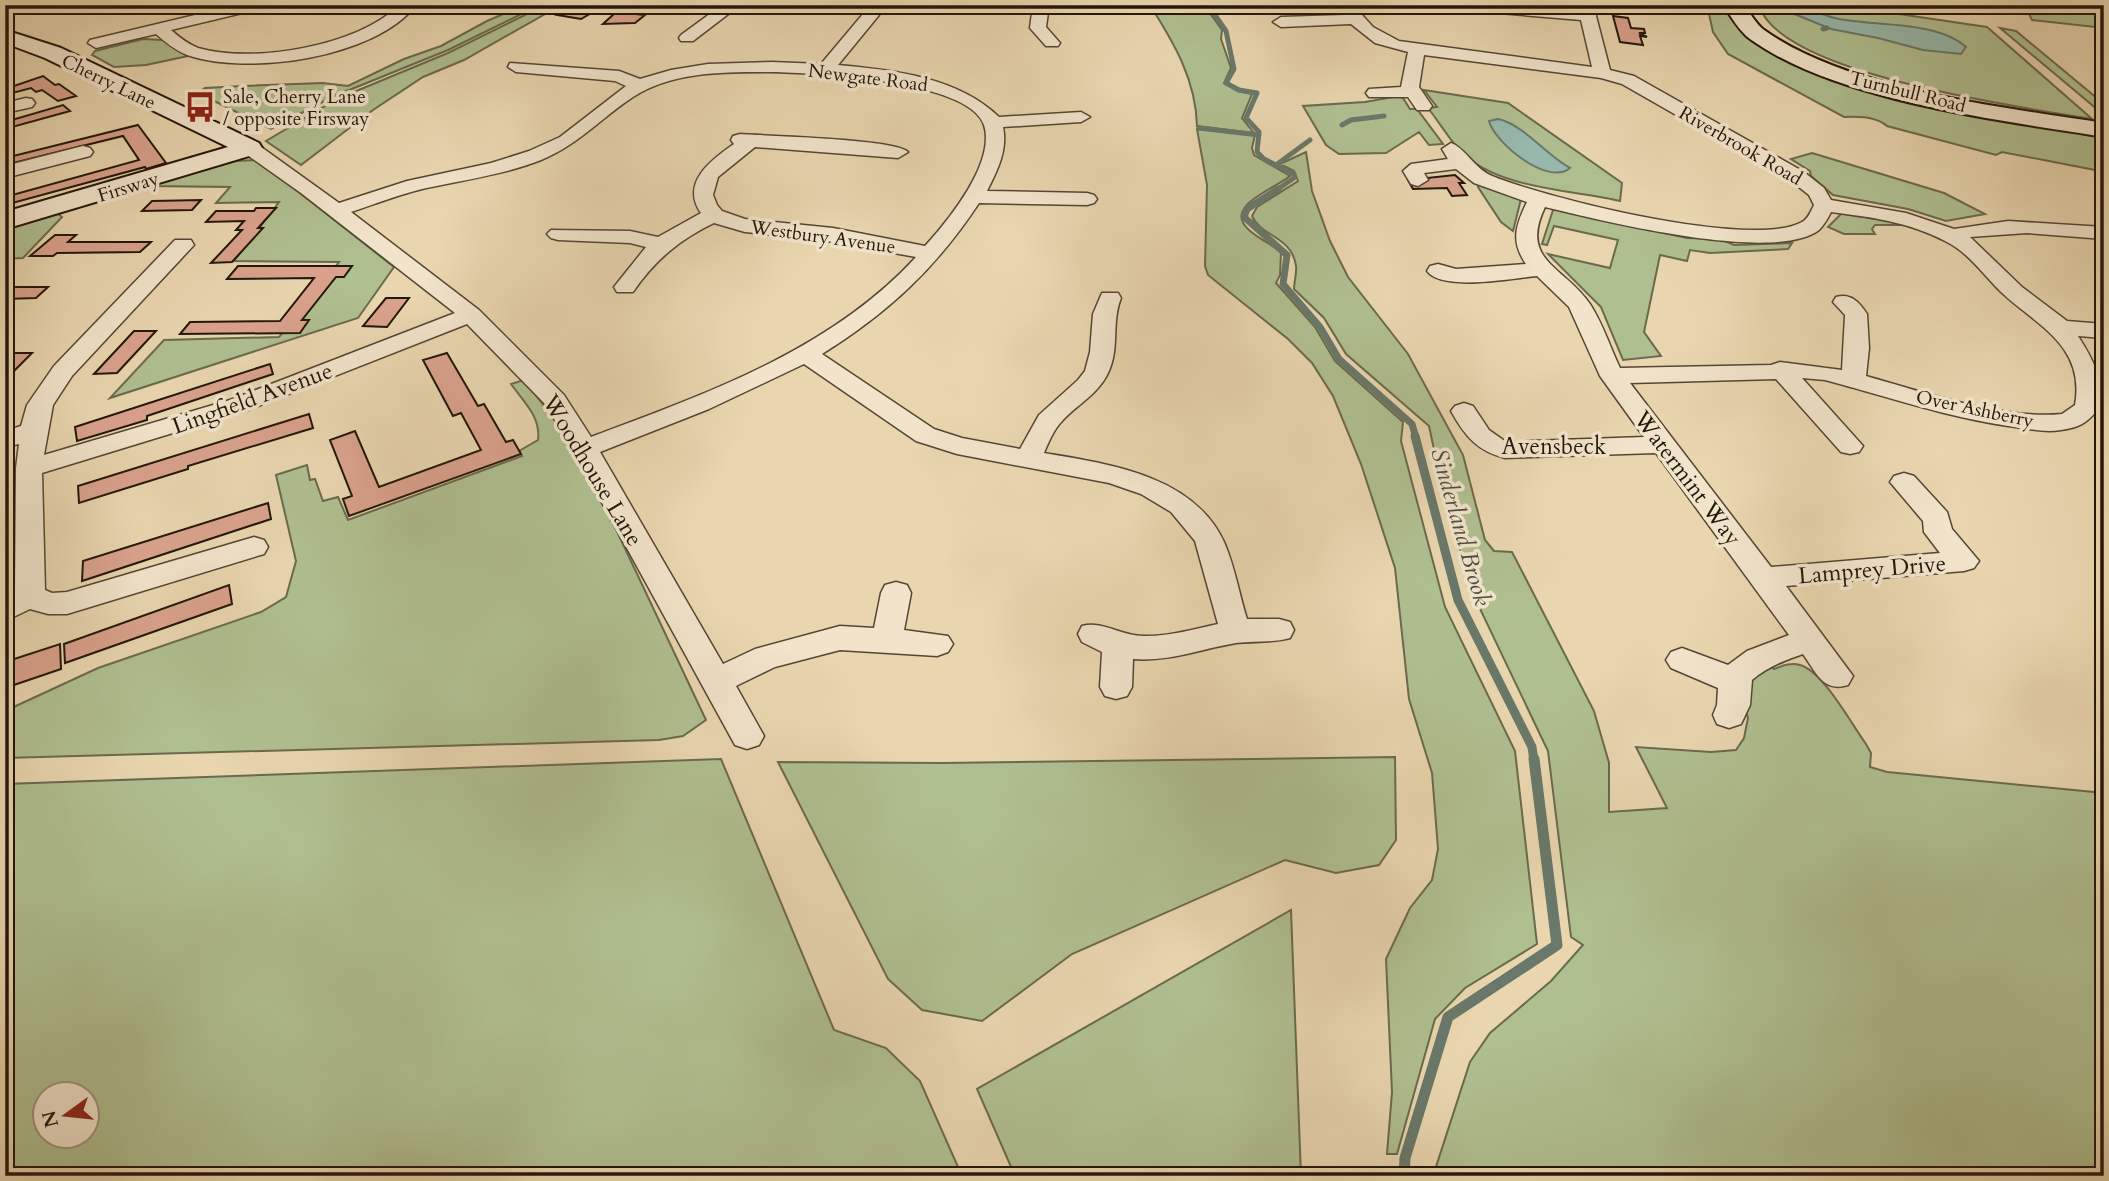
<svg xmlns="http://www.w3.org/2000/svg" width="2109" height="1181" viewBox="0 0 2109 1181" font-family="Cardo,serif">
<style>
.green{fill:#b0bf90;stroke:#6a6a4d;stroke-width:2;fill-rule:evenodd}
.water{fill:#97b9ac;stroke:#69786b;stroke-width:2}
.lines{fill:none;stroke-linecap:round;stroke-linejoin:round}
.stream-far3{stroke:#69786b;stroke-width:5}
.stream-far2{stroke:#69786b;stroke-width:7}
.stream-far1{stroke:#69786b;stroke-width:9}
.stream{stroke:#69786b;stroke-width:11}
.building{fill:#daa28d;stroke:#23160a;stroke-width:2}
.street-casing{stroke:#544633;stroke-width:3}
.secondary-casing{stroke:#23160a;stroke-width:4}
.street{fill:#f1e4cb;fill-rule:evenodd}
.secondary{fill:#f1e4cb;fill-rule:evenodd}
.labels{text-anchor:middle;stroke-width:7;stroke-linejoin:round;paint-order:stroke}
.far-street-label{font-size:19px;fill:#23160a;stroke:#f1e4cb}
.far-poi-label{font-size:19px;fill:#23160a;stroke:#f1e4cb;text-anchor:start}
.street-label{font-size:23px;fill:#23160a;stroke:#f1e4cb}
.water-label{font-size:24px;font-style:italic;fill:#4c4f43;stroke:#f1e4cb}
</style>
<rect width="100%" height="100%" fill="#e9d6af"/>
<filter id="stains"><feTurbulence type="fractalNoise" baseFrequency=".00286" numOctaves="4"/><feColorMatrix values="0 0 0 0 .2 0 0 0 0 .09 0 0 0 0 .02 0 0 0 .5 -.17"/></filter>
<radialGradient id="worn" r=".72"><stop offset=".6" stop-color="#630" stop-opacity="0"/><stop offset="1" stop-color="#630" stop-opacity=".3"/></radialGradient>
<path class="green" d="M524,5H540L448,50L332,97L271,129L198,93L205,88L244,86L323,83L348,86L404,59L441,46L487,21Z
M545,5H561L464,60L423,77L373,110L301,165L266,141L337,99L448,53Z
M1150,5H1204L1222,30L1221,39L1231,68L1224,83L1238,91L1252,94L1242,118L1254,133L1197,126C1196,80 1174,43 1150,5Z
M1707,5L1723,7L1740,28L1779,55L1993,118L2104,138V175L2100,171L2002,152L1996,155L1887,126C1876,116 1858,116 1844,117L1728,54L1713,32Z
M1759,5H1838L1987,27L2092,119C2027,108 1779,75 1759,5Z
M2025,5H2104V28L2032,20Z
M2000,28L2016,31L2104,104V115Z
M143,39L163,40L188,56L146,65L114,67L92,55L95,51Z
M1424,90L1508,103L1622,183L1620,201C1572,190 1498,189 1461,152C1449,139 1439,122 1428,108L1437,107Z
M1399,96L1403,98L1410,109H1417L1443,144L1429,145L1419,132L1386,153L1339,154L1326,145L1303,106L1365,102Z
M1197,129L1255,135L1252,148L1254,155L1290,176C1275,189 1222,206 1249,230C1259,239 1271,244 1281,252L1280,275L1276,283L1315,327L1335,361L1403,422L1401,441L1445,607L1515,751L1537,944L1465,988L1435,1019L1397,1154H1387L1392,1092L1386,959L1410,908L1432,880L1438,849L1432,773L1409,699L1395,568L1361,464L1333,396L1312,363L1288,339L1208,275L1205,266L1207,185Z
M1306,152L1312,191L1330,241L1348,277L1408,354L1463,455L1485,540L1494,551L1512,552L1594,711L1609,763V812L1667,808L1636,747L1711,752L1736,750L1744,738L1748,718L1742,698L1747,681L1768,664L1774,669C1782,666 1791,662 1800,665C1823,671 1852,725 1866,744L1871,753L1870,767L1887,772L2104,793V1176H1433L1470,1062L1490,1033L1551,981L1583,945L1571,937L1548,751L1471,590L1439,473L1429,426L1346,354L1324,318L1294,289C1294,282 1297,273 1296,266C1292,236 1261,237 1252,216L1257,207L1298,181L1294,171L1280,164Z
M1812,153L1944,193L1985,214L1946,221L1908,209L1833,195L1811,176L1810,171L1791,159Z
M258,160L394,267L358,318L110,398L164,340L279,337L339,262L234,261L279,202L216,203L230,187L146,186L236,161Z
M1479,184L1521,199L1513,231L1501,222L1478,187Z
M1556,209L1687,238L1721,239L1734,245L1792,243L1788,249L1710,253L1690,250L1687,261L1660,255L1644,332L1661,356L1623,360L1601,307L1548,254L1610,268L1618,240L1554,226L1547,245L1542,244L1553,210Z
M56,212L62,217L23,258L5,259V224Z
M1842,213L1914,225H1875L1872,229L1875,234H1844L1828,227Z
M524,380L579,451L706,720L683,736L659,740L5,758V711L98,668L261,612L286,597L296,561L276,475L307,465L310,480L315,479L323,501L338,497L348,520L522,456L519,451L538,440C541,417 524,402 511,384Z
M1395,757L1396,840L1379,865L1336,873L1285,860L1072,954L982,1021L922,1010L888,979L778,762L942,763Z
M721,759L834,1030L886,1048L920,1081L962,1176H5V784ZM46,1094H88V1136H46Z
M1291,910L1301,1176H1015L977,1089Z"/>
<path class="water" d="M1787,5C1805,6 1821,15 1839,19C1875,26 1938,21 1966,47L1961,54L1923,50L1878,38L1831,29L1787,11Z
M1498,119C1523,124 1546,155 1570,168C1548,187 1494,142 1489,121Z"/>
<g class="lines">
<path class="stream-far3" d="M1208,5L1226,31L1234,69L1226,83L1239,90L1257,93L1246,118L1259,132L1257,152L1264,159L1294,174V178L1275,191
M1781,8L1787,9
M1823,29L1827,28
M1342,125L1351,120L1384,116
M1199,128L1259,135
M1276,165L1310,140"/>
<path class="stream-far2" d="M1278,189L1247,209L1244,217L1287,255L1283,284L1320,327L1339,359L1412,424L1416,438"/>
<path class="stream-far1" d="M1415,436L1458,600L1532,747L1534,761"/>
<path class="stream" d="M1404,1176L1405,1158L1448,1017L1557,945L1534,759"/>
</g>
<path class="building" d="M569,8L593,12L581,19L557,15Z
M616,12L645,15L635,23L603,24Z
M1613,16L1628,18L1631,28L1644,29L1645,33H1639L1647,37L1640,36L1643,45L1620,42Z
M43,76L55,85L59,84L76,96L58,101L42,90L36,92L31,88L5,95V89Z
M63,105L70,111L5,129V122Z
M138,125L166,163L146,169L145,167L5,205V197L139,160L123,136L5,165V158Z
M1455,175L1464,183H1459L1467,195L1452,196L1447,188L1413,189L1408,180Z
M201,200L192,210L142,211L152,201Z
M256,208H276L258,228H263L232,262L211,263L242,230H236L244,221L206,222L216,211H254Z
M55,235H76L68,242H151L140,252L57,253L53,256H30Z
M238,266H352L344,277H336L302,320H309L300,333L180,334L190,322L280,321L314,278L227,279Z
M5,287H48L36,298L5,299Z
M386,298H409L387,327L363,326Z
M134,331H156L117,373L94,374Z
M8,353H32L5,380V356Z
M447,353L478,406L484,404L506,442L513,440L521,454L349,516L343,499L352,496L330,440L355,431L379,487L481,450L461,413L453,416L423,360Z
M270,364L273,374L147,416V420L77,441L75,427Z
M309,414L313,428L188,466V469L79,503L78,486Z
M268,503L271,519L82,581L83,561Z
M229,585L232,604L65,663L64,644Z
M60,644L61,669L5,688V662Z"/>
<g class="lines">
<defs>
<path id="street" d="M237,5H266L263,8L171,30C179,37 188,44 198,48C253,64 359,46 399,5H416C375,58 248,76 187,55C175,50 165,42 156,34L96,48L88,43L90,40Z
M722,5H740L693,41H681L679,38L681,35Z
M865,5H881L879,15L838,65C893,70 958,77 999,117L1081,112L1090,117L1081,122L1003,127C1008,150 997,171 987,191L1087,193L1094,195L1097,199L1094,203L1087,205L979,203C936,268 889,312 822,354L934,429L962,438L1020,449L1039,415L1078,380L1085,371L1090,352L1093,314L1102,293H1118L1121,298C1111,322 1120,349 1108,373C1098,394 1078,404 1063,420C1054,429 1049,441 1044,453C1109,464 1193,475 1224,542C1235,567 1239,594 1247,619H1279L1290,622L1294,630L1290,638C1272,643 1254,641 1236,643C1201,649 1169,662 1133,659L1132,687L1127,696L1116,699L1105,696L1100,687L1102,652L1082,642L1078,634L1082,626C1103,620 1122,637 1146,636C1171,636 1194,629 1218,624L1195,541L1171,512L1141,494L1109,483L957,454L916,441L804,364L709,409L600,452L723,664L755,649L840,626L874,628L881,593L885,585L896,582L907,585L911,593L904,630L948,636L953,644L948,652L937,656L840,650L775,667L736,686L764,736L759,745L747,749L735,745L572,448L545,404L467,324L248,410L42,473L45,590L52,593L67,592L254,537L264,540L268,547L264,554L67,614H48L30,609L5,621V596L15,590L16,468L19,444L5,447V431L21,426L27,405L54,366L175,240H191L194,245L72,376L53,405L44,455L230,400L455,313L301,193L243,152L241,148L243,144H257L339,203L407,181L491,163L529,151L560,137L626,86L615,81L516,72L508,67L510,63L619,71L640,79L671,70L708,64L772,62L821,64L863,14ZM772,72C813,73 969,80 984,125C996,162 949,220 925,246L833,228L745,219L722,211L717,205L713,195L718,177L755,147L898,158L908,152C897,139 765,136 740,134L733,136L731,140L734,144C711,160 680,183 701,213L658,237L630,231L551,230L547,234L551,238L558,240L630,243L646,247L614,287L617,292H633C655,260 679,240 714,223L745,232L816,239L916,257C831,350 706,394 591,437L564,395L479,310L351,212C375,204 398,195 422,189C462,180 503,175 541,160C578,145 601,118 633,97C673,71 726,72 772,72Z
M1033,5H1049L1046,27L1060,43L1058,46H1046L1030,28Z
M1337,5H1353L1373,27L1399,41L1592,67L1581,20L1464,10L1456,5H1519L1581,11V5H1597L1596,16L1610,70L1634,76L1804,172L1824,188L1831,200L1906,213L1954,229L2008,221L2104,227V239L2027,233L1970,237L2022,287L2067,321L2104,324V338L2078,336C2091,356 2109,387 2097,410C2088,423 2077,428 2061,430C2043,433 2025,428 2008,426C1946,417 1886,396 1825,380L1802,378L1863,446L1859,452L1850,454L1841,452L1776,379L1630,383L1771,567L1940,553L1924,532L1923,521L1890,482L1894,476L1904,473L1914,476L1947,512L1952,529L1979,561L1974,568L1964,571L1786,586L1853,676L1848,685C1823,693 1816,672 1803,654C1785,660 1767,667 1752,680L1750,705L1741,724L1729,728L1717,724L1713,715L1717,705L1718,688L1671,668L1666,660L1671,652L1682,648L1728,665L1747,651L1789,635L1656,453L1505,458C1477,451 1465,436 1451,411L1455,406L1464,403L1473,406L1489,430L1506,442L1644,437L1600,376L1569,307L1537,276C1513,278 1442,292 1427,271L1430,266L1438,264L1456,269L1526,264C1510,241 1516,225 1527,202L1474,183L1456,169L1424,173L1428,180L1418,186L1411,184L1403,171L1411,164L1448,159L1442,149L1451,143C1464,147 1475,169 1492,176C1546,198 1751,250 1802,222C1808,219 1811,211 1814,205L1809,195L1790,180L1622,84L1601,78L1424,55L1419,87L1432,106L1429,110H1417L1408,97H1369L1366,93L1369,89L1401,87L1408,52L1375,43L1351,24L1281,27L1273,22L1281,17L1344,15ZM1545,207C1599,220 1774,264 1819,230C1824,225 1828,218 1831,212C1870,217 1909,222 1945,241C1968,252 1982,273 2000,291C2034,324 2086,344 2075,405L2062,414C2003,420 1923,392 1866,376L1869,348L1867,314C1859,302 1851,293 1836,297L1833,302L1845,315L1842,370L1780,362L1771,365L1620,368C1610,347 1603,324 1590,304C1564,266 1519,261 1545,207Z
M26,98L32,99L35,103L32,107L5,113V103Z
M83,146L90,148L93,152L90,156L5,178V166Z"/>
<path id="secondary" d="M1723,5H1744C1750,13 1756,24 1764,30C1848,90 2002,107 2104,123V137C1999,120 1836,101 1750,39C1739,31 1731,16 1723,5Z
M5,30L61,48L259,143L262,148L259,153L5,229V212L228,147L45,58L5,43Z"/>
</defs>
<use href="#street" class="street-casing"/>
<use href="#secondary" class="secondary-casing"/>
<use href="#street" class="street"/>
<use href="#secondary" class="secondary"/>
</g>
<defs>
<symbol id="bus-bare" viewBox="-9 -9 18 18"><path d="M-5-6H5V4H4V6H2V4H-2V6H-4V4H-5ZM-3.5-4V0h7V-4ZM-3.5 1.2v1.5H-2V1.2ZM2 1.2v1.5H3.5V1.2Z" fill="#8f2418" stroke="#f1e4cb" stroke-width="2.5" paint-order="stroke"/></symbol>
</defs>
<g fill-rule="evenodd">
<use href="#bus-bare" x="178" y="85" width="44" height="44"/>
</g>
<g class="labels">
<g class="far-street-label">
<text transform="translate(868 77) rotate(7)" y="7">Newgate Road</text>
<text transform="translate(109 81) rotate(26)" y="7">Cherry Lane</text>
<text transform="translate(1908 91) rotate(14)" y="7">Turnbull Road</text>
<text transform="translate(1741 145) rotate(30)" y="7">Riverbrook Road</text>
<text transform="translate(128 186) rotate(-17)" y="7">Firsway</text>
<text transform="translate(823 236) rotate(8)" y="7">Westbury Avenue</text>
<text transform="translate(1975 408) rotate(12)" y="7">Over Ashberry</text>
</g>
<g class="far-poi-label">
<text x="223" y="103">Sale, Cherry Lane<tspan x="223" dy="22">/ opposite Firsway</tspan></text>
</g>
<g class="street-label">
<text transform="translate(252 398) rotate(-20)" y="8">Lingfield Avenue</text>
<text x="1554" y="454">Avensbeck</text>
<text transform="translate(593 470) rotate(59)" y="8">Woodhouse Lane</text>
<text transform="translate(1688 478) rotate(53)" y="8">Watermint Way</text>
<text transform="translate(1872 569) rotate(-5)" y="8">Lamprey Drive</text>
</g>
<g class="water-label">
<text transform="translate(1461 527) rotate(74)" y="8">Sinderland Brook</text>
</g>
</g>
<rect width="2109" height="1181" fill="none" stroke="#e9d6af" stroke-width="28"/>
<rect x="7" y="7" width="2095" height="1167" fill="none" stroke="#23160a" stroke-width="3.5"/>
<rect x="14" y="14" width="2081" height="1153" fill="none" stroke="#23160a" stroke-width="2"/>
<g transform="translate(66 1115) rotate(255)"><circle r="33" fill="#f1e4cb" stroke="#9f927e" stroke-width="2"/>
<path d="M0-5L12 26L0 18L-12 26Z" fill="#8f2418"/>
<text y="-10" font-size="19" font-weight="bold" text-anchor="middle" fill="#23160a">N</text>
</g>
<rect width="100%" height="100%" filter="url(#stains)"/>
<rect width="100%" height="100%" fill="url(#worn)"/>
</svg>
